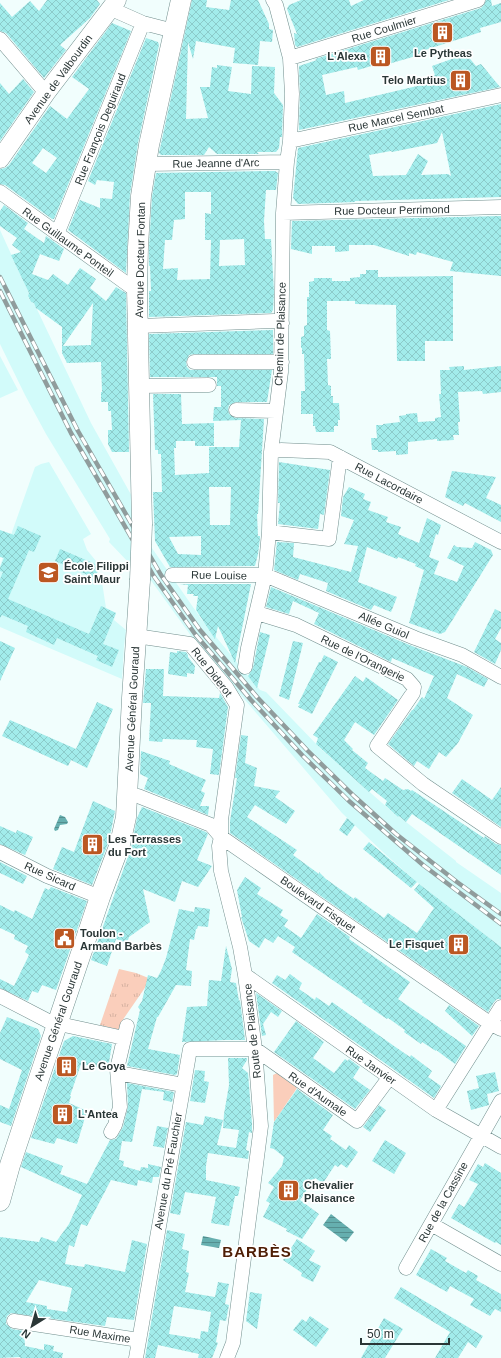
<svg xmlns="http://www.w3.org/2000/svg" width="501" height="1358" viewBox="0 0 501 1358" font-family="Arial,sans-serif">
<style>
.built{fill:#d2fbfa}
.green{fill:#facebb}
.park{fill:url(#park-tufts)}
.water{fill:url(#water-rules)}
.building{fill:url(#building-cross-hatch);fill-rule:evenodd}
.lines{fill:none;stroke-linecap:round;stroke-linejoin:round}
.minor-casing{stroke:#718e8d;stroke-width:15}
.tertiary-casing{stroke:#718e8d;stroke-width:19}
.secondary-casing{stroke:#718e8d;stroke-width:21}
.minor{stroke:#fff;stroke-width:14}
.tertiary{stroke:#fff;stroke-width:18}
.secondary{stroke:#fff;stroke-width:20}
.rail-casing{stroke:#909c9c;stroke-width:4.5}
.rail{stroke:#fff;stroke-width:3;stroke-dasharray:9;stroke-linecap:butt}
.secondary-bridge-casing{stroke:#718e8d;stroke-width:21;stroke-linecap:butt}
.secondary-bridge{stroke:#fff;stroke-width:20}
.labels{text-anchor:middle;stroke-width:3.5;stroke-linejoin:round;paint-order:stroke}
.street-label{font-size:11px;fill:#2a3636;stroke:#fff}
.poi-label{font-size:11px;font-weight:bold;fill:#2a3636;stroke:#fff;text-anchor:start}
.district-label{font-size:15px;font-weight:bold;letter-spacing:1px;fill:#4e1e05;stroke:#fff}
</style>
<defs>
<pattern id="park-tufts" width="24" height="20" patternUnits="userSpaceOnUse"><rect width="24" height="20" fill="#facebb"/><path d="M3 7l-1-3M5 7V3M7 7l1-3M15 17l-1-3M17 17v-4M19 17l1-3" fill="none" stroke="#d6b2a1"/></pattern>
<pattern id="water-rules" width="6" height="5" patternUnits="userSpaceOnUse"><rect width="6" height="5" fill="#66afaf"/><path d="M0 2.5h6" fill="none" stroke="#548f8f"/></pattern>
<pattern id="building-cross-hatch" width="8" height="8" patternUnits="userSpaceOnUse"><rect width="8" height="8" fill="#a2eceb"/><path d="M0 0l8 8M0 8l8-8" fill="none" stroke="#8ccbca"/></pattern>
</defs>
<rect width="100%" height="100%" fill="#f1fefd"/>
<path class="built" d="M0,230L29,293L28,297L31,302L34,303L91,423L134,500L131,565L109,542L110,539L46,434L25,395L0,344Z
M0,356L18,390L0,398Z
M49,462L91,534L83,539L87,550L100,566L95,578L102,582L106,608L116,613L114,620L126,630L124,646L122,679L0,627V566L35,467L41,464Z
M147,541L202,620L260,690L266,692L322,750L398,817L399,816L406,822L456,861V862L501,893V947L426,890L385,854L342,813L197,644L147,575Z"/>
<path class="green" d="M277,1073L297,1088L274,1122L273,1075Z"/>
<path class="park" d="M119,969L136,973L151,979L122,1021L120,1030L100,1025Z"/>
<path class="water" d="M60,815L65,817L68,822L67,824L60,825L58,830L55,831L54,829Z
M331,1214L354,1232L346,1242L323,1225Z
M203,1236L221,1240L219,1248L201,1245Z"/>
<path class="building" d="M47,0H97L100,4L90,18L60,45L66,50L44,78L6,33L0,31V3L12,17L30,1L39,11Z
M192,0H207L206,7L229,10L231,0H258L269,24V29L273,30L272,42L260,41L258,65L233,63L235,48L196,41L193,59L188,42L186,119L208,118L200,87H210L212,67L217,68V65L232,67L228,91L251,94L252,66L275,67L274,93L283,105L282,137H280L279,148L276,152H257L259,154H217L209,147L204,155H161L159,153Z
M301,0H349L351,6L364,0H449L297,47L295,45L294,33L297,34L287,9L289,5Z
M486,0H491L492,6L501,3V22L480,28L481,32L422,51L423,54L378,67V64L358,70L357,67L322,75L326,95L344,91L345,103L430,83L428,77L435,75L432,66L466,54L476,66L481,64L500,87L299,130L300,94L299,66L317,60L315,59L481,8L484,5Z
M112,23L131,31L54,219H52L5,185L0,184V169L5,168L9,165L50,106L67,119L89,89L72,77ZM43,148L57,158L46,173L32,163Z
M146,38L158,42L159,45L138,143L130,194L126,273L68,230L80,200L100,208V198L112,199L114,182L97,180L95,185L88,181Z
M23,79L34,92L0,141V83L9,94Z
M501,104V197L355,201V202L298,204L293,198L298,148ZM442,132L451,176L448,174L421,175L428,161L418,154L406,175L373,176L369,155L391,151L392,152L437,143Z
M275,171L278,173L276,190H266L264,221L265,239H271L274,292L273,310L271,313L149,317V291H151L150,266H149V247L152,197L156,173ZM185,192H211V214L205,213V240H211L210,279L177,280L178,268L163,269L165,240H172L174,220L185,219ZM244,239L245,265L219,266L220,240Z
M4,205L28,223L24,229L44,243L46,236L64,249L59,261L40,254L32,274L48,280L53,274L68,285L80,268L96,279L90,288L106,301L116,287L126,293L129,452H112L108,444V430H112L111,411H108V402H101V392H102L101,362L67,363L62,353V327L36,308L34,303L31,302L28,296L29,293L11,255L21,252L12,245L17,238L0,226V211ZM93,303L91,345L63,346Z
M501,216V276L450,271L453,262L417,252L416,255L409,253V256L374,245H349V251L335,252V246H312V254L291,249L292,221Z
M366,270H378V277L453,276V341H425V361H397L396,305L355,304V301H327V330L330,331L331,359H327L328,385L331,386V396H333V403H339L340,420H338V426H334V432H316L315,426H313V414H301V391H305L304,354H302V348H301V337L304,336V326L307,325V297H309V282L314,281V278H332V281H350V278L360,277V274H366Z
M273,330V354H194L189,355L186,362L187,367L190,370H272L267,402H236L229,405L228,409L229,414L235,418L264,419L258,514H257L258,536H260V538L258,554L255,566L170,567L155,541L153,492H162L161,454H158V450H155L153,394H181L182,424L214,423V446H195V441H176V448H174L175,475L209,473V447H239L241,420L213,421L214,407H221V386H217V377H150L149,334ZM209,487H231L230,525H210ZM201,536V555L178,554L169,537Z
M464,366V370L501,366V392L483,394L482,391L458,392L460,422H458L459,435H453L454,440L437,441V439L408,442V454L396,455V451L378,452V450H372L371,438H377L376,425H383V424L400,422L399,416L406,415V414L417,413L418,422L435,421V418L441,417L439,394H441L440,370H450L449,367Z
M279,462L330,470L324,515L320,514L318,529L278,524L280,503H278Z
M452,471L496,477L486,498L501,505V522L465,503L463,506L445,497Z
M349,487L365,494L363,499L371,502L368,510L388,517L386,522L401,527L398,534L419,543L427,518L441,525L438,535L436,534L429,557L439,561L434,574L457,582L464,566L447,558L454,545L457,547L472,548L475,542L491,550L493,555L445,632L440,634L409,623L424,570L415,566L416,564L398,557L397,559L367,547L358,582L397,597L391,612L374,605L371,610L326,591L328,583L300,574L298,580L274,570L277,542L294,543L293,557L351,572L358,546L344,544L354,520L341,516L343,497Z
M18,526L41,536L34,552L29,550L8,599L89,634L101,606L116,613L103,644L119,650L112,667L96,660L98,656L57,638L54,645L26,632L28,626L2,615L0,618V579L3,572L0,571V568L4,558L0,557V530L14,535Z
M60,549L100,566L95,578L55,561Z
M179,584H251L235,663L218,626L215,639L196,610L198,596H193L194,594H187L188,585Z
M271,587L412,646L467,667L488,679L484,687L457,674L447,698L473,715L458,743L446,757L439,752L429,769L417,761L414,766L388,744L412,710H413L422,697L424,699L434,676L392,658L391,662L314,624L319,613L293,601L289,614L266,607Z
M495,609L501,612V628L495,639L501,643V650L495,664L474,652Z
M260,632L270,635L257,688L248,676L253,668Z
M0,641L15,648L0,681Z
M293,641L303,643L289,700L279,696Z
M177,651L186,652L188,655V657L195,666L194,674L187,673V677L168,674L170,652L177,653Z
M324,655L338,662L312,714L298,707L300,704H298L319,662H321Z
M146,669H164L163,696L219,698L220,693L228,707L219,775L210,774L213,749L196,747L197,740L163,739L162,742L149,741L151,703H143Z
M355,676L363,682L366,677L398,700L374,735L355,722L344,740L353,749L352,750L368,763L365,768L383,781L385,778L403,790L408,789L411,791L412,790L484,838L485,836L496,844L501,845V875L412,814L406,822L399,816L398,817L385,805L387,801L372,789L369,792L316,744L318,738L313,735Z
M97,702L113,709L87,768L71,760L68,766L2,736L10,720L76,749Z
M241,735L248,736L245,763L257,768L254,786L280,791L275,797L295,811L286,824L255,805L247,817L297,850L293,855L319,874V872L326,879L354,899L355,897L384,918L388,913L417,933L434,908L414,890L419,884L501,947V999H497L494,1002L488,1012L230,833V821L237,778H235Z
M141,751L170,761L169,764L206,780L201,791L205,793L200,806H209L208,815L144,789L148,778L140,774Z
M462,779L492,800L501,787V827L452,793Z
M93,801L115,811L109,841L92,885L53,869L62,847L74,852Z
M142,807L206,832L208,834L197,860L212,866L198,887L182,881L175,902L143,889L150,922L129,937L127,943L116,939L107,966L91,960L131,848L137,818Z
M347,818L355,825L347,836L339,830Z
M0,826L16,833L17,830L33,837L25,855L0,844Z
M369,842L417,882L411,888L363,849Z
M0,862L27,876L23,884L0,873Z
M245,877L261,888L257,894L283,910L280,915L288,920L284,926L301,938L317,914L350,937L349,939L410,982L398,999L466,1046L455,1064L436,1050V1051L422,1042L421,1044L404,1032L405,1030L388,1018L387,1019L362,1002L363,1001L292,952L295,947L278,936L273,943L265,938L259,948L249,941L241,917H242L237,890Z
M51,887L87,901L56,990L42,985L38,993L32,991L28,1001L0,988V979L14,986L29,955L25,952L28,946L14,939L15,935L0,928V905L14,912L15,910L32,919L45,888L49,890Z
M195,907L210,909L208,927L198,926L197,929H196L194,940L190,939L186,970L192,971L191,986L176,985L158,1017H157L148,1049L180,1055L177,1074L175,1075L127,1066L140,1010L138,1007L142,1001L148,975L157,978L161,971L166,958L179,909L194,912Z
M226,946L232,969L230,982L236,983L239,1001L240,1000L245,1040H225L182,1042L187,1007L207,1006L209,980L221,981Z
M290,974L302,983L299,989L315,1000L316,997L329,1006L332,1002L394,1046L410,1057L411,1055L432,1071L428,1077L441,1086L434,1098L272,983L277,975L285,980Z
M256,993L282,1011L278,1017L271,1012L263,1024L266,1035L262,1036Z
M449,1005L479,1026L472,1036L445,1011Z
M7,1017L38,1029L41,1036L11,1126L0,1122V1105L9,1109L22,1070L28,1073L0,1059V1033Z
M296,1021L324,1042L313,1058L334,1073L345,1059L348,1061L349,1059L360,1067L353,1078L370,1090L355,1109L274,1052Z
M73,1036L112,1044L108,1069L81,1064L70,1096H71L69,1103L87,1111L77,1144L57,1138L54,1144L31,1138L64,1041Z
M228,1058H247V1060L242,1068L248,1073L252,1123V1133L249,1132L246,1150L249,1151L248,1159L208,1153L206,1166V1180L240,1187L238,1196H235L229,1226L211,1223L216,1197L185,1192L180,1215L170,1213L186,1122L203,1125L205,1116L223,1120L217,1145L236,1148L239,1130L223,1128L224,1114L229,1085Z
M195,1070L205,1071L204,1081L209,1082L205,1103L190,1101Z
M495,1072L499,1091L487,1094L489,1105L471,1110L467,1091L479,1088L476,1076Z
M127,1083L174,1092L172,1102L163,1100L164,1092L142,1089L132,1142L122,1141L119,1160L124,1161L123,1166L140,1171L141,1167L148,1168V1164L161,1167L159,1177H153L152,1183L138,1180L137,1186L111,1180L87,1226L81,1224L74,1247L69,1245L65,1264L84,1267L85,1264L125,1272L132,1240L147,1244L134,1320L107,1317L105,1326L11,1313L7,1316L6,1320V1324L12,1329L24,1331L25,1346L44,1350V1344L54,1346L53,1351L63,1353L62,1358H20V1357L0,1358V1237L39,1242L41,1237L56,1242L69,1224L82,1195L21,1167L26,1152L63,1166L60,1174L87,1184L110,1140L116,1139L123,1127L128,1107ZM39,1280L72,1288L67,1312L47,1309V1306L26,1302Z
M297,1089L333,1115L323,1130L332,1136L330,1139L346,1150L349,1145L358,1152L347,1168L341,1164L338,1167L335,1165L323,1183L315,1178L300,1200L319,1214L302,1239L286,1231L287,1229L263,1217L270,1203L266,1201L274,1187L268,1183L282,1166L284,1157L274,1149L270,1148L274,1122Z
M379,1105L386,1110L370,1132L363,1127Z
M157,1126L168,1128L164,1148L153,1146Z
M385,1140L406,1153L394,1174L372,1161Z
M485,1163L501,1173V1245L496,1242L495,1243L451,1218L459,1204L464,1207L478,1184L469,1180L478,1164L483,1167Z
M167,1230L185,1234L182,1249L189,1251L186,1272L189,1273L185,1292L215,1297L218,1282L229,1284L225,1304L229,1305L226,1321L220,1320L216,1342L218,1343L212,1358H198L199,1354L158,1345L155,1358H145ZM174,1306L211,1312L208,1332L201,1331L200,1339L169,1334Z
M297,1239L315,1251L309,1260L321,1266L313,1282L301,1276L302,1273L283,1260Z
M431,1249L447,1258L445,1261L466,1273L468,1270L478,1276L476,1280L501,1294V1312L495,1309L490,1316L470,1305L474,1299L450,1286L447,1292L416,1275Z
M401,1287L483,1336L476,1348L468,1342L458,1358H435L450,1332L394,1298Z
M250,1292L262,1294L257,1329L246,1321Z
M310,1316L329,1329L316,1347L293,1330L302,1319L306,1322Z
M384,1318L403,1329L393,1345L385,1358H361Z"/>
<g class="lines">
<defs>
<path id="minor" d="M107,12L116,11L143,23L174,31
M0,39L46,93
M290,58L478,0
M290,141L501,95
M145,164L287,162
M0,192L130,286L137,289
M283,213L501,207
M57,234L143,23
M139,326L274,321L282,323
M194,362H282
M139,386L209,385
M236,410L276,411
M271,452L281,450L330,452L501,542
M269,532L329,539L340,457
M172,575H265L415,638L462,655L501,677
M257,613L296,625L407,679L414,687L413,693L377,746L423,784L501,837
M136,636L190,644L226,687L237,705L221,820V837L219,846L221,871L240,947L245,975L255,1049L261,1126L233,1343L227,1358
M245,667L248,648L265,575L269,532L271,452L281,372L283,213L287,162L290,141L292,94L290,58L276,5L273,0
M128,795L138,796L211,825L221,837L491,1024L501,1029
M0,852L47,876L100,897
M245,975L436,1110L501,1147
M0,996L50,1022L124,1038
M118,1073L183,1085
M436,1110L501,1007
M111,1132L115,1125L120,1107L117,1069L127,1026
M431,1224L501,1264
M406,1268L501,1101
M14,1321L139,1340
M136,1358L190,1049H255L357,1121L389,1078"/>
<path id="tertiary" d="M0,159L46,93L117,0"/>
<path id="secondary" d="M142,524L137,289L138,247L141,196L149,145L181,0
M0,1201L10,1165L34,1093L100,897L120,844L126,817L132,698L140,580"/>
</defs>
<use href="#minor" class="minor-casing"/>
<use href="#tertiary" class="tertiary-casing"/>
<use href="#secondary" class="secondary-casing"/>
<use href="#minor" class="minor"/>
<use href="#tertiary" class="tertiary"/>
<use href="#secondary" class="secondary"/>
<defs>
<path id="rail" d="M0,277L78,431L161,575L200,630L257,697L308,751L354,796L396,834L457,882L501,914
M0,291L71,433L153,575L195,634L251,700L303,756L349,801L423,865L501,924"/>
</defs>
<use href="#rail" class="rail-casing"/>
<use href="#rail" class="rail"/>
<defs>
<path id="secondary-bridge" d="M140,580L142,524"/>
</defs>
<use href="#secondary-bridge" class="secondary-bridge-casing"/>
<use href="#secondary-bridge" class="secondary-bridge"/>
</g>
<defs>
<symbol id="building-square" viewBox="-11 -11 22 22"><rect x="-9" y="-9" width="18" height="18" rx="4" fill="#bb5722" stroke="#fff"/><path d="M-4-6H4V6H1V3H-1V6H-4ZM-2.5-4.3h1.7v1.8h-1.7ZM.8-4.3h1.7v1.8H.8ZM-2.5-1h1.7V.8h-1.7ZM.8-1h1.7V.8H.8Z" fill="#fff"/></symbol>
<symbol id="school-square" viewBox="-11 -11 22 22"><rect x="-9" y="-9" width="18" height="18" rx="4" fill="#bb5722" stroke="#fff"/><path d="M0-5L7-2L0 1L-7-2ZM-4 1L0 2.5L4 1V4Q0 6-4 4Z" fill="#fff"/></symbol>
<symbol id="civic-square" viewBox="-11 -11 22 22"><rect x="-9" y="-9" width="18" height="18" rx="4" fill="#bb5722" stroke="#fff"/><path d="M-.6-6.5H3V-4.5H.6V-3L4-1V1h2V6H-6V1h2V-1L-.6-3ZM-1.2 2.5V6h2.4V2.5Z" fill="#fff"/></symbol>
</defs>
<g fill-rule="evenodd">
<use href="#building-square" x="430" y="20" width="25" height="25"/>
<use href="#building-square" x="368" y="44" width="25" height="25"/>
<use href="#building-square" x="448" y="68" width="25" height="25"/>
<use href="#school-square" x="36" y="560" width="25" height="25"/>
<use href="#building-square" x="80" y="832" width="25" height="25"/>
<use href="#civic-square" x="52" y="926" width="25" height="25"/>
<use href="#building-square" x="446" y="932" width="25" height="25"/>
<use href="#building-square" x="54" y="1054" width="25" height="25"/>
<use href="#building-square" x="50" y="1102" width="25" height="25"/>
<use href="#building-square" x="276" y="1178" width="25" height="25"/>
</g>
<g class="labels">
<g class="street-label">
<text transform="translate(384 29) rotate(-17)" y="4">Rue Coulmier</text>
<text transform="translate(58 79) rotate(-54)" y="4">Avenue de Valbourdin</text>
<text transform="translate(396 118) rotate(-12)" y="4">Rue Marcel Sembat</text>
<text transform="translate(100 129) rotate(-68)" y="4">Rue François Deguiraud</text>
<text transform="translate(216 163) rotate(-1)" y="4">Rue Jeanne d'Arc</text>
<text transform="translate(392 210) rotate(-1)" y="4">Rue Docteur Perrimond</text>
<text transform="translate(68 242) rotate(36)" y="4">Rue Guillaume Ponteil</text>
<text transform="translate(140 260) rotate(-89)" y="4">Avenue Docteur Fontan</text>
<text transform="translate(280 334) rotate(-88)" y="4">Chemin de Plaisance</text>
<text transform="translate(389 483) rotate(28)" y="4">Rue Lacordaire</text>
<text transform="translate(219 575) rotate(1)" y="4">Rue Louise</text>
<text transform="translate(384 625) rotate(23)" y="4">Allée Guiol</text>
<text transform="translate(363 658) rotate(26)" y="4">Rue de l'Orangerie</text>
<text transform="translate(212 672) rotate(52)" y="4">Rue Diderot</text>
<text transform="translate(132 709) rotate(-87)" y="4">Avenue Général Gouraud</text>
<text transform="translate(50 876) rotate(24)" y="4">Rue Sicard</text>
<text transform="translate(318 904) rotate(35)" y="4">Boulevard Fisquet</text>
<text transform="translate(58 1021) rotate(-71)" y="4">Avenue Général Gouraud</text>
<text transform="translate(252 1031) rotate(-96)" y="4">Route de Plaisance</text>
<text transform="translate(371 1065) rotate(35)" y="4">Rue Janvier</text>
<text transform="translate(318 1094) rotate(35)" y="4">Rue d'Aumale</text>
<text transform="translate(168 1171) rotate(-80)" y="4">Avenue du Pré Fauchier</text>
<text transform="translate(443 1202) rotate(-61)" y="4">Rue de la Cassine</text>
<text transform="translate(100 1334) rotate(9)" y="4">Rue Maxime</text>
</g>
<g class="poi-label">
<text x="443" y="57" text-anchor="middle">Le Pytheas</text>
<text x="366" y="60" text-anchor="end">L'Alexa</text>
<text x="446" y="84" text-anchor="end">Telo Martius</text>
<text x="64" y="570">École Filippi<tspan x="64" dy="13">Saint Maur</tspan></text>
<text x="108" y="843">Les Terrasses<tspan x="108" dy="13">du Fort</tspan></text>
<text x="80" y="937">Toulon -<tspan x="80" dy="13">Armand Barbès</tspan></text>
<text x="444" y="948" text-anchor="end">Le Fisquet</text>
<text x="82" y="1070">Le Goya</text>
<text x="78" y="1118">L'Antea</text>
<text x="304" y="1189">Chevalier<tspan x="304" dy="13">Plaisance</tspan></text>
</g>
<g class="district-label">
<text x="257" y="1257">BARBÈS</text>
</g>
</g>
<g transform="translate(32 1326) rotate(217)" stroke="#ffffff" stroke-width="3" paint-order="stroke">
<path d="M0-3L7 15L0 10L-7 15Z" fill="#2a3636"/>
<text y="-6" font-size="11" font-weight="bold" text-anchor="middle" fill="#2a3636">N</text>
</g>
<path d="M361 1338v6h88v-6" fill="none" stroke="#2a3636" stroke-width="2"/>
<text x="367" y="1338" font-size="12" fill="#2a3636" stroke="#ffffff" stroke-width="3" paint-order="stroke">50 m</text>
</svg>
